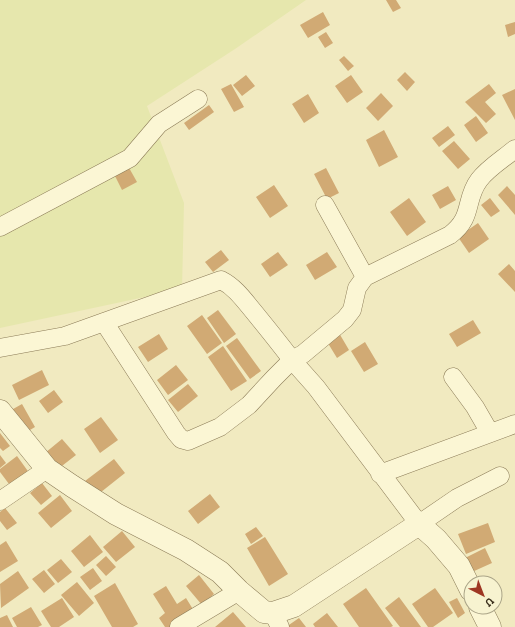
<svg xmlns="http://www.w3.org/2000/svg" width="515" height="627" viewBox="0 0 515 627" font-family="'Zilla Slab',serif">
<style>
.farmland{fill:#e6e7ad}
.building{fill:#d1aa74}
.lines{fill:none;stroke-linecap:round;stroke-linejoin:round}
.minor-casing{stroke:#8b7b57;stroke-width:19}
.tertiary-casing{stroke:#8b7b57;stroke-width:23}
.minor{stroke:#fbf6d4;stroke-width:18}
.tertiary{stroke:#fbf6d4;stroke-width:22}
</style>
<rect width="100%" height="100%" fill="#f1eac0"/>
<path class="farmland" d="M0,0H306L235,49L147,106L184,203L182,289L0,328Z"/>
<path class="building" d="M386,0H396L401,8L393,12Z
M323,12L330,25L308,38L300,25Z
M515,22V34L508,37L505,25Z
M326,32L333,43L325,48L318,37Z
M344,56L354,66L348,71L339,60Z
M405,72L415,82L407,91L397,80Z
M246,75L255,86L242,96L233,85Z
M351,75L363,92L347,103L335,86Z
M231,84L244,107L234,112L221,89Z
M489,84L496,93L485,102L496,114L486,123L465,102Z
M515,89V120L502,95Z
M381,93L393,106L378,121L366,108Z
M308,94L319,113L304,123L292,104Z
M209,105L214,112L189,130L184,123Z
M476,116L488,133L476,142L464,125Z
M448,126L455,135L439,147L432,138Z
M384,130L398,157L379,167L366,140Z
M454,141L470,159L458,169L442,151Z
M128,166L137,182L122,190L114,174Z
M326,168L339,193L327,199L314,174Z
M274,185L288,206L270,218L256,197Z
M448,186L456,200L440,209L432,195Z
M507,186L515,195V215L498,195Z
M409,198L426,222L407,236L390,212Z
M490,198L500,211L491,217L481,205Z
M478,223L489,239L469,253L458,237Z
M221,250L229,260L213,272L205,262Z
M278,252L288,265L270,277L261,264Z
M327,252L337,267L315,280L306,265Z
M509,264L515,271V292L498,274Z
M218,310L236,334L224,343L207,318Z
M202,315L222,343L207,354L187,326Z
M473,320L481,333L457,347L449,334Z
M339,333L349,350L337,358L326,340Z
M159,334L168,349L148,362L138,347Z
M237,338L261,371L250,379L226,346Z
M365,342L378,364L364,372L351,351Z
M223,346L247,381L231,391L208,357Z
M176,365L188,380L168,395L157,380Z
M42,370L49,385L19,400L12,385Z
M188,384L198,396L178,412L168,400Z
M54,390L63,402L48,413L39,401Z
M22,404L35,427L20,436L6,413Z
M101,417L118,440L100,453L84,429Z
M0,433L10,446L3,451L0,448Z
M62,439L76,455L58,469L45,453Z
M0,455L6,463L0,468Z
M17,456L30,474L12,488L0,472V469Z
M114,459L125,473L96,496L85,481Z
M42,483L52,496L41,505L30,493Z
M210,494L220,507L198,524L188,511Z
M60,495L72,511L51,528L38,513Z
M5,508L17,523L7,530L0,521V512Z
M488,523L495,542L466,554L458,534Z
M256,527L263,536L251,544L245,534Z
M122,531L135,547L116,562L103,547Z
M90,535L103,552L84,567L71,551Z
M265,537L288,574L269,586L247,548Z
M6,541L18,561L0,572V545Z
M485,548L492,563L472,572L465,558Z
M106,556L116,567L106,576L96,565Z
M61,559L72,572L58,583L47,570Z
M93,568L102,581L90,590L80,577Z
M44,570L55,584L44,593L32,579Z
M18,571L29,588L1,608L0,584Z
M199,575L214,594L202,605L186,586Z
M77,582L94,603L79,616L61,595Z
M115,583L138,624L133,627H112L94,596Z
M166,586L177,604L186,598L194,611L171,627H165L159,618L165,613L153,594Z
M366,588L393,626L391,627H359L343,604Z
M435,588L453,613L433,627H428L412,604Z
M399,597L421,627H400L385,608Z
M62,598L74,617L59,627H51L41,611Z
M457,598L465,613L458,618L449,602Z
M31,607L42,625L38,627H17L12,618Z
M233,612L246,627H215Z
M327,613L338,627H315L313,624Z
M7,615L13,627H0V618Z
M299,618L306,627H286Z"/>
<g class="lines">
<defs>
<path id="minor" d="M325,205L365,277
M0,227L130,158L159,124L198,99
M0,348L65,336L221,280C235,287 244,300 254,312C267,328 280,344 292,360L274,378L249,405L220,427L188,441L181,439L176,433L104,322
M453,377L475,407L490,433
M380,474L515,424
M500,476L457,498L419,524L316,387L292,360L303,354L345,319L352,310L357,288L365,277L450,235C474,217 464,200 479,180C488,168 503,159 515,149
M0,501L47,469
M273,613L280,627
M179,627L239,591"/>
<path id="tertiary" d="M0,411L47,469L72,486L116,514L186,550L220,572L239,591L264,612L273,613L294,606L419,524L436,539L459,566L471,590
M480,607L490,627"/>
</defs>
<use href="#minor" class="minor-casing"/>
<use href="#tertiary" class="tertiary-casing"/>
<use href="#minor" class="minor"/>
<use href="#tertiary" class="tertiary"/>
</g>
<g transform="translate(483 595) rotate(138)"><circle r="19" fill="#f7f3d0" stroke="#aba588"/>
<path d="M0-3L7 15L0 10L-7 15Z" fill="#9e3723"/>
<text y="-6" font-size="11" font-weight="bold" text-anchor="middle" fill="#3a2f1c">U</text>
</g>
</svg>
